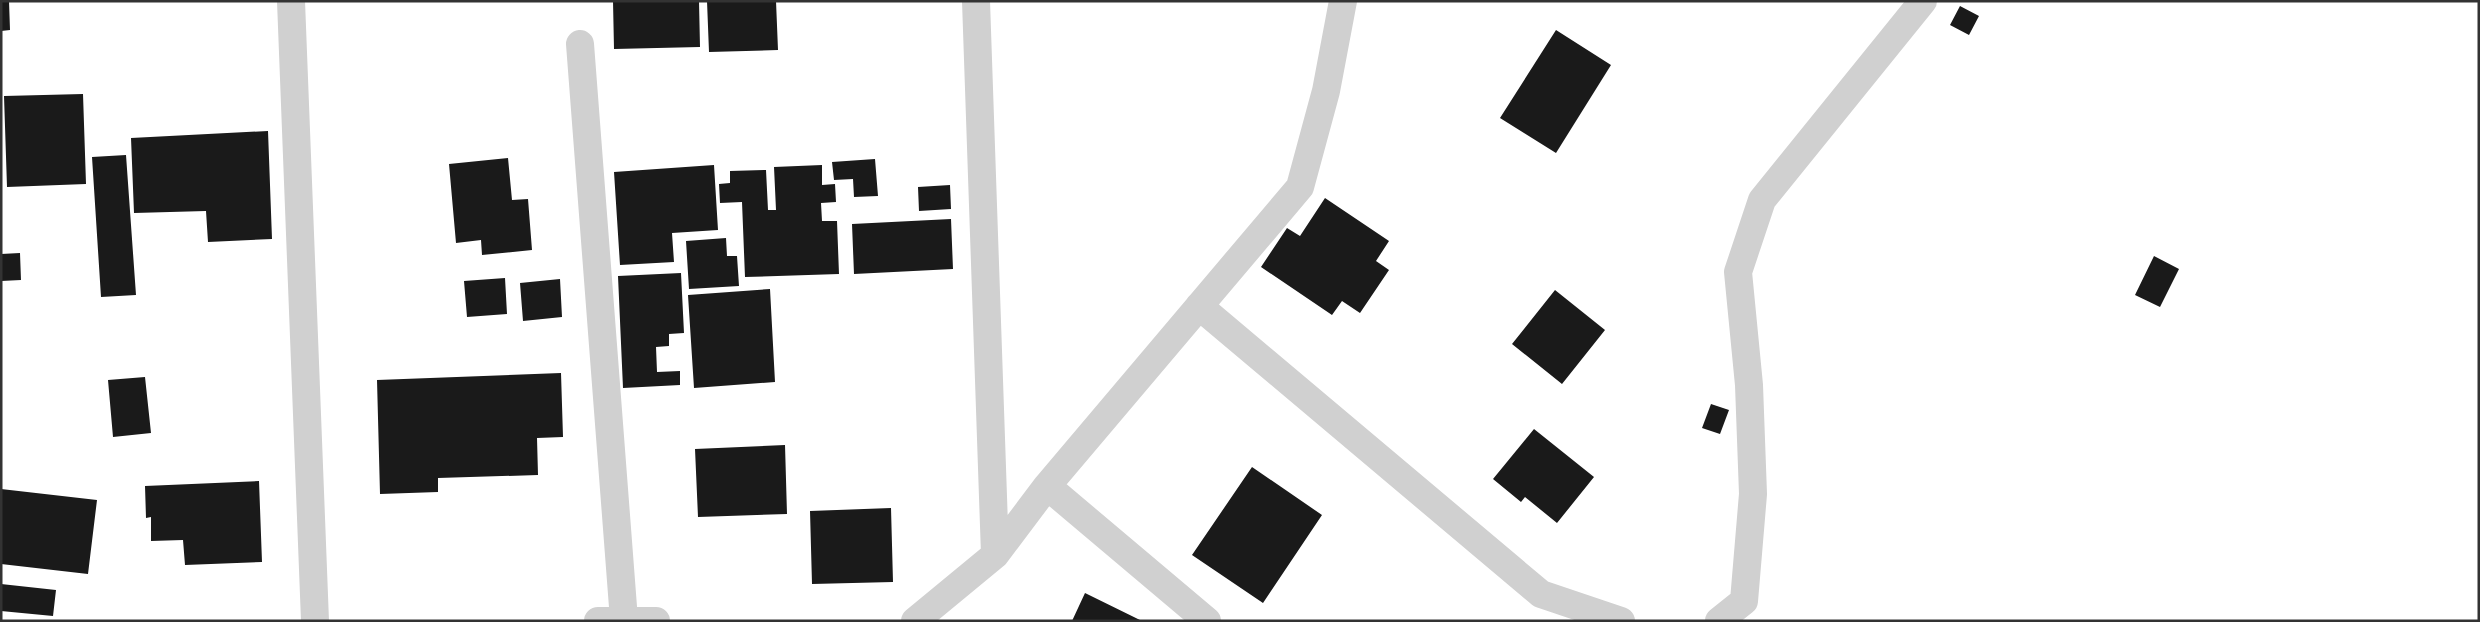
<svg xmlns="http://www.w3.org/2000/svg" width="2480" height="622" viewBox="0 0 2480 622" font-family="'Open Sans',sans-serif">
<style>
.building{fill:#1a1a1a}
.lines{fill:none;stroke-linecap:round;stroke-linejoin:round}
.minor{stroke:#d0d0d0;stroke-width:28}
</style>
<rect width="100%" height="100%" fill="#fff"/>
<path class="building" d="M1,1H9L10,30L1,31Z
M613,1H699L700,47L614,49Z
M707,1H776L778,50L709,52Z
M1960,6L1979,16L1969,35L1950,25Z
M1556,30L1611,65L1556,153L1500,118Z
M83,94L86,184L7,187L4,96Z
M268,131L272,239L208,242L206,211L134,213L131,138Z
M126,155L136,295L101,297L92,157Z
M508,158L512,200L528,199L532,250L482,255L481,240L456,243L449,164Z
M875,159L878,196L854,197L853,179L834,180L832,162Z
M714,165L718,230L672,233L674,262L620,265L614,172Z
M822,165V185L835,184L836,202L821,203L822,221H837L839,274L745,277L742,202L720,203L719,184L730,183V171L766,170L768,210H776L774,167Z
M950,185L951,209L919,211L918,187Z
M1325,198L1389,241L1376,261L1389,270L1360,313L1342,301L1332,315L1261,267L1287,228L1300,236Z
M951,219L953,269L854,274L852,224Z
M726,238L727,256H737L739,286L689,289L686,241Z
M20,253L21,280L1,281V254Z
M2154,256L2179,269L2160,307L2135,295Z
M681,273L684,333L669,334V346L656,347L657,372L680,371V385L623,388L618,276Z
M505,278L507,314L467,317L464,281Z
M560,279L562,317L523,321L520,283Z
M770,289L775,382L694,388L688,295Z
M1555,290L1605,330L1562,384L1512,344Z
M561,373L563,437L537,438L538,475L438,478V492L380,494L377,380Z
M145,377L151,433L113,437L108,380Z
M1711,404L1729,410L1720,434L1702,428Z
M1534,429L1594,477L1557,523L1525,497L1521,502L1493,479Z
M785,445L787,514L698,517L695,449Z
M1252,467L1322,515L1263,603L1192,555Z
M259,481L262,562L185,565L183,540L151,541V517L146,518L145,486Z
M1,489L97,500L88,574L1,564Z
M891,508L893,582L812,584L810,511Z
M1,584L56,590L53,616L1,611Z
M1085,593L1142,621H1072Z"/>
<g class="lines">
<path class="minor" d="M291,1L315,621
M976,1L995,555
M580,44L624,620
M1199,306L1541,594L1621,621
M1047,486L1207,621
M598,621H656
M915,621L995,555L1047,486L1300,187L1326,91L1343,1
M1719,621L1744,601L1753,494L1749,385L1738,272L1762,200L1923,1"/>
</g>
<rect width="2480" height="622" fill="none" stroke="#333333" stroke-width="5"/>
</svg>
